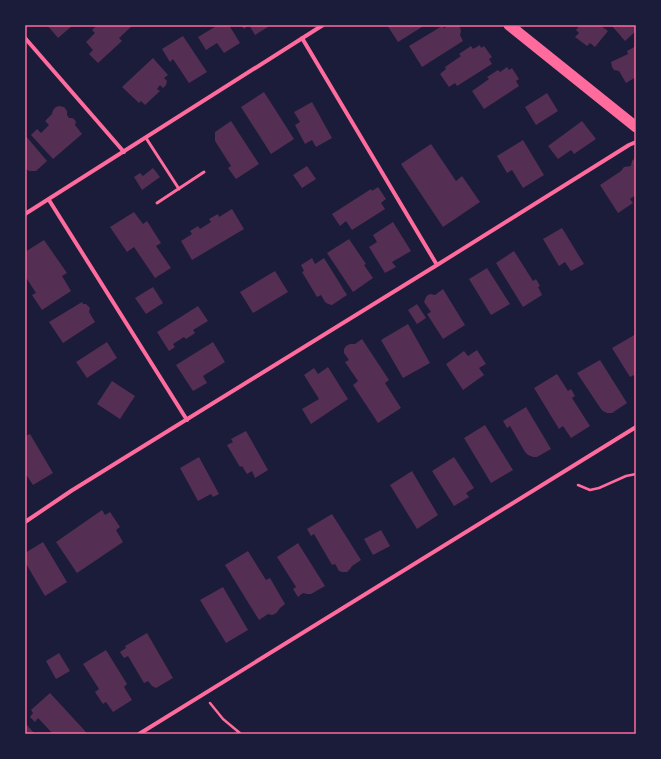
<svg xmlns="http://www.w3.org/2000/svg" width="661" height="759" viewBox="0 0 661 759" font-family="Inter,sans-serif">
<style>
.building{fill:#542f53}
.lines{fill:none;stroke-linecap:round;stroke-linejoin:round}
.path{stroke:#ff6b9d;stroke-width:2.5}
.service{stroke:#ff6b9d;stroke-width:3}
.minor{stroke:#ff6b9d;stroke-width:4}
.trunk{stroke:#ff6b9d;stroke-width:11}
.neatline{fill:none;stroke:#ff6b9d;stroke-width:1.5}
</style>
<rect width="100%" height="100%" fill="#1b1b3a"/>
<path class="building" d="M47,25H73L58,38Z
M97,25H131L132,26L119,38L122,41L98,63L89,54L93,50L86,42L95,33L92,30Z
M218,25H229L240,43L224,53L217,43L206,50L198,37Z
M241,25H271L255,35L249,25L244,29Z
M387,25H425L398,42Z
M450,25H458L460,27L461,31L460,35L463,41L422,67L409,46L442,26L444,28Z
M580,25H600L608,31L595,47L590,43L587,46L575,37L579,33L576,30Z
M614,25H636V31L625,41L612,26Z
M183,36L207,72L189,83L173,59L170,62L162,49Z
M480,45L481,48L484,46L492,57L489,59L492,64L457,86L455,83L449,87L440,74L446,69L445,67L461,56L459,54L471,46L473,49Z
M636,46V77L626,83L619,71L614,70L612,67L611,62L628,54L627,51Z
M153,58L168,75L164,78L167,81L166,85L163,88L160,85L157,89L160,91L145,105L141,101L139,103L122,87Z
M507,67L509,70L512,68L519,79L516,81L519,86L484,109L472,91L489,79L487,77L498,70L500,72Z
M264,92L294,139L271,154L241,107Z
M547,93L558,111L536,125L525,107Z
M312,102L332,138L316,147L312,140L305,144L295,125L300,122L294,112Z
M59,106L64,107L67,111V115L69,118H72L74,119L76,122L75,125L82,134L53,159L31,135L37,129L41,133L49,125L45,121L52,114L53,110L56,107Z
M231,121L259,164L236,179L228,168L231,166L215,141V132Z
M582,121L596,139L574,154L571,150L558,159L548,146Z
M25,135L47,161L36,171H29L25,168Z
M523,140L544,175L523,188L512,170L507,173L497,156Z
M431,144L456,181L462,176L480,202L443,227L401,164Z
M636,157V195L630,199L633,203L618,213L600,185L621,171L624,167L631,166L632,161Z
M307,166L316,179L302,188L293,175Z
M153,168L160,177L142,190L134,177L140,173L143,176Z
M378,187L386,199L381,203L385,209L352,230L346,221L340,226L332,214L371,189L372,191Z
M232,209L244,229L192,260L181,241L192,234L190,231L198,226L200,229L211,222L209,219L218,214L219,217Z
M134,212L143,224L147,221L161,243L156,246L171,268L155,278L134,247L127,252L110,227Z
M393,222L411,251L392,262L396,267L385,273L369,247L377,242L373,235Z
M562,228L584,264L571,271L565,262L559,266L543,239Z
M349,239L366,264L364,265L373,278L353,292L327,253Z
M44,240L67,273L62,276L71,291L42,310L32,295L36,293L25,276V252Z
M514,251L533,281L536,279L540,286L538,287L542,295L523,307L496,263Z
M312,258L315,264L324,258L347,295L332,305L328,304L325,302L321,295L317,297L302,272L304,271L301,265Z
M487,268L510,304L491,315L469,279Z
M275,271L288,292L253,313L240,292Z
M153,287L163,303L146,314L135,298Z
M443,289L465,325L443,339L427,314L431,312L424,302L426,297L428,295L430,294L435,295Z
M82,302L83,304H86L90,308L89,312L95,322L63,343L49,322Z
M417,304L426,318L417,324L408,310Z
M198,306L208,321L193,330L195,333L186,339L184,337L173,344L175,347L169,351L157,332Z
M408,324L430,363L403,378L381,340Z
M636,334V378L634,375L630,377L612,348Z
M362,339L389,380L385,383L401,408L378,423L353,385L358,381L345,362L349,360L344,353V349L346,346L350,344H355Z
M107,342L117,358L87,378L76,362Z
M213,342L225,362L203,376L207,383L193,391L176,365Z
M477,350L486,364L479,368L484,375L463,390L446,364L464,351L468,356Z
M600,360L627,403L612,413H607L603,411L601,409L577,373Z
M328,367L348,399L311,424L302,409L319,399L304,375L314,368L318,374Z
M557,374L568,391L571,389L575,396L572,398L590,426L571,438L563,426L559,429L534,388Z
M112,381L135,396L120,419L97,404Z
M526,407L551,449L537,457H533L528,455L525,452L510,426L507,428L503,421Z
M485,425L513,470L491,483L464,438Z
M246,431L268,470L255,478L252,471L247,474L242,466L240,467L227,445L233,442L231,439Z
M30,434L53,473L33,485L27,476L25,477V436Z
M199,457L219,494L213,497L211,494L198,501L180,468Z
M454,457L474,488L466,493L469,497L454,506L432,471Z
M412,471L438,515L417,529L390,485Z
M102,510L105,515L110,512L120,527L116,530L123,542L77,573L56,542Z
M332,514L361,560L352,566L350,569L347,572H342L339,571L335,564L332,565L314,534L311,536L307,529Z
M381,530L390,546L373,555L364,539Z
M43,542L67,582L45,596L25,562V553Z
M298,543L325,586L311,594H307L303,593L298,597L293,589L296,587L277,557Z
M248,551L266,580L270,578L285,604L280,608L278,611L275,614L272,615L268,614L259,620L225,565Z
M223,587L248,630L226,643L200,600Z
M147,633L173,678L156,688L152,686L148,681L144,683L128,656L124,658L120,652L126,648L125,646Z
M106,650L127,684L124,687L132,700L113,712L106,702L103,704L95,692L99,689L83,664Z
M59,653L70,671L56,679L46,661Z
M50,693L86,732L84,734H53L38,718L35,722L30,717L33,713L31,710Z
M25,723L35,734H25Z"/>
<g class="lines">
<path class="path" d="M578,485L590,490L599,488L626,476L636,474
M210,703L223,719L241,734"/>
<path class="service" d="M146,138L179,189
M157,203L204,172"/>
<path class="minor" d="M25,38L124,152
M302,38L437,265
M49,200L187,420
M25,214L323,25
M25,522L71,491L121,460L437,265L629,145L636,142
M139,734L636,427"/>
<path class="trunk" d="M509,25L636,127"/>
</g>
<rect width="661" height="759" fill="none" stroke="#1b1b3a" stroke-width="52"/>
<rect x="26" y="26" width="609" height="707" class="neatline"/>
</svg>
